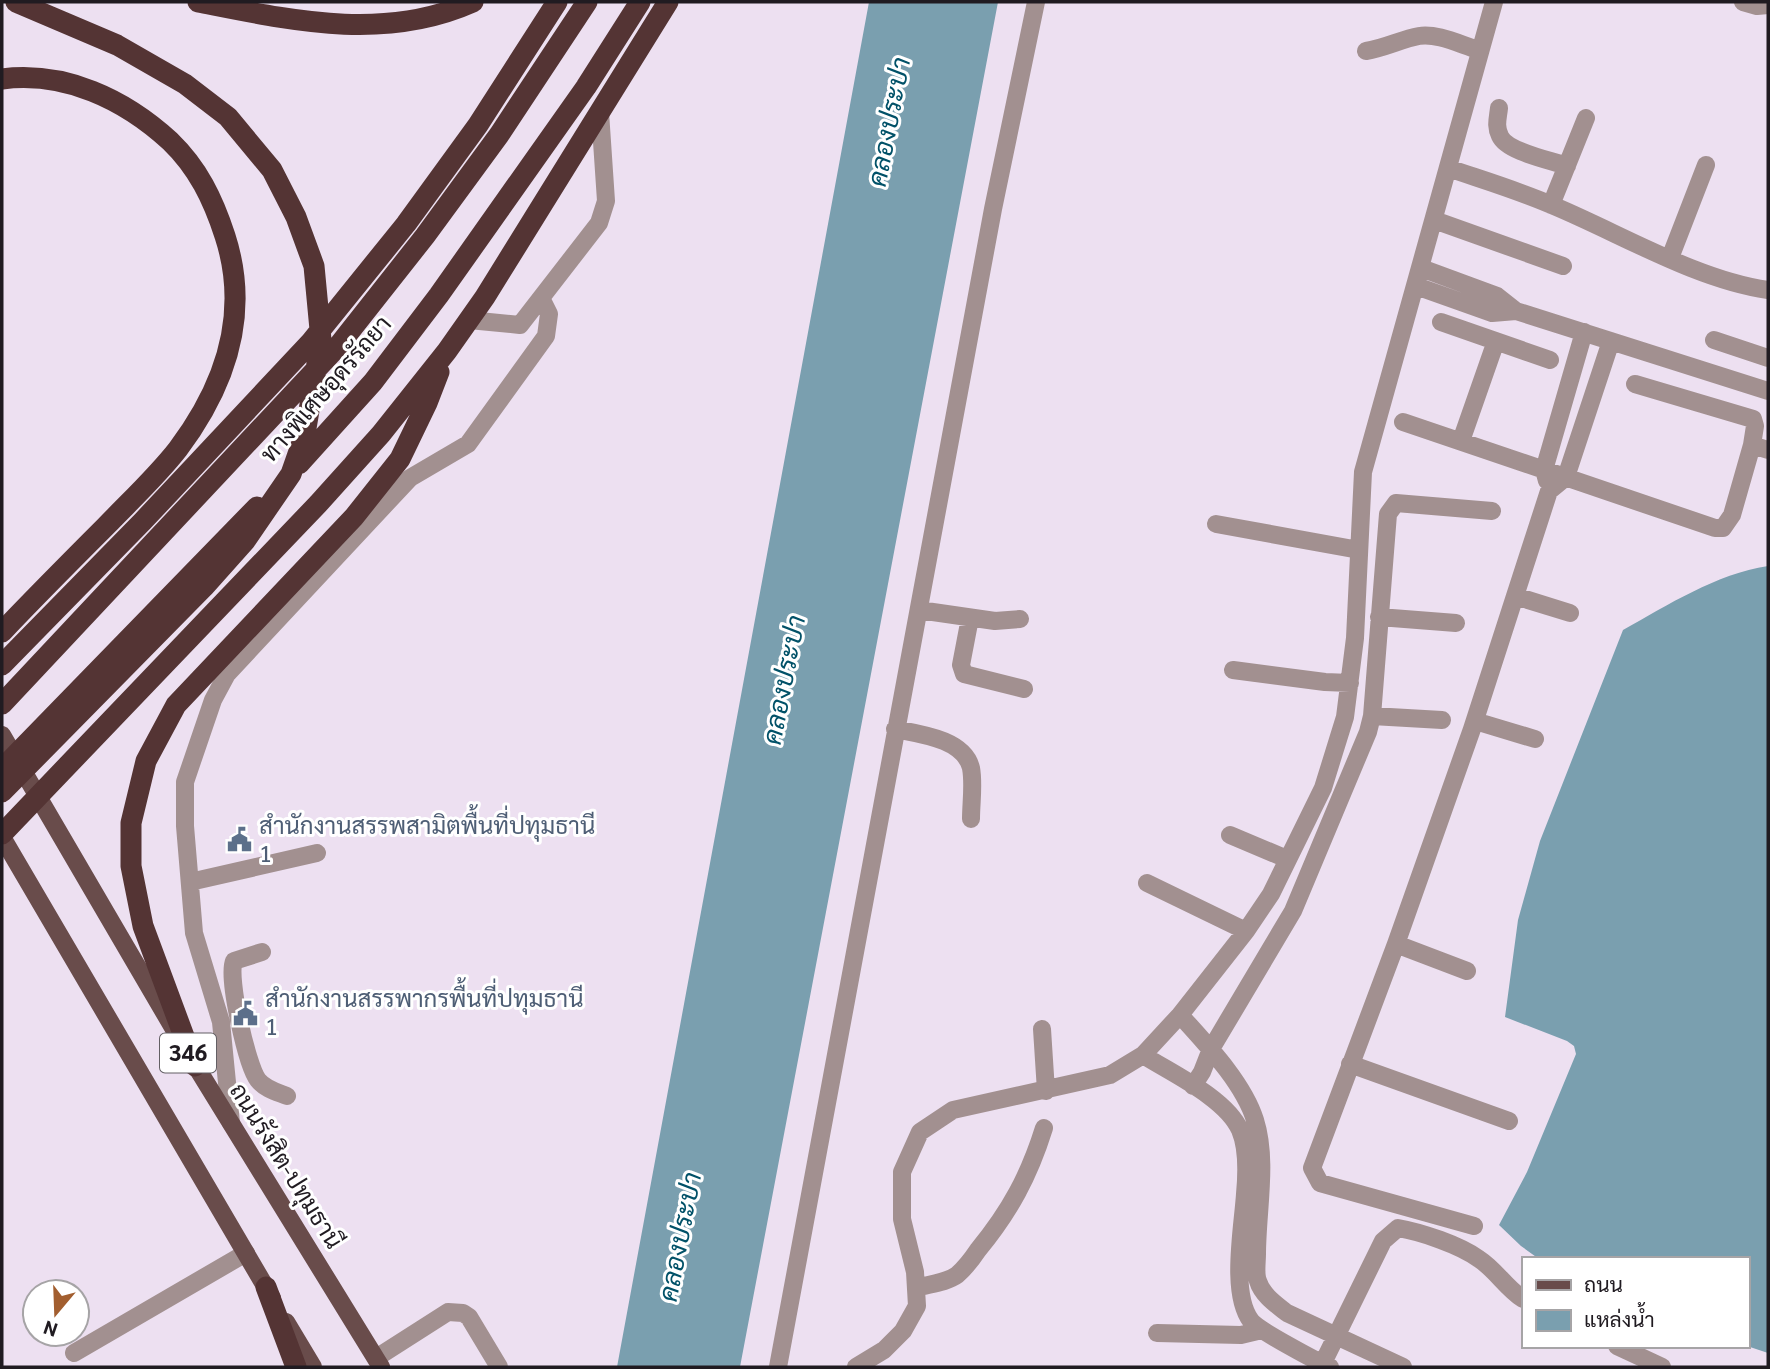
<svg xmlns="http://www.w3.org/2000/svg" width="1770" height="1369" viewBox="0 0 1770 1369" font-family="Georgia,Sarabun,serif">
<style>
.water{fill:#7a9faf}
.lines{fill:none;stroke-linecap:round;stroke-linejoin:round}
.minor{stroke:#a29090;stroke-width:18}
.major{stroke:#694c4b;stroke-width:18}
.highway{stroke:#543434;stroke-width:21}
.labels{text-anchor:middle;stroke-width:6;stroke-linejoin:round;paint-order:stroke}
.shield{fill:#fff;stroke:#635f64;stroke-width:2}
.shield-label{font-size:23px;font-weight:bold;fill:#201b21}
.street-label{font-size:24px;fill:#201b21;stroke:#fff}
.service-label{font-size:24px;fill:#4e5e75;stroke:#fff;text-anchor:start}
.water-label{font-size:26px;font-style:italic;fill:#015168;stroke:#fff}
</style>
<rect width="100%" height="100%" fill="#ede0f1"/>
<path class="water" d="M869,2H998L740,1367H617Z
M1768,566V1353L1747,1346V1259H1539L1521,1246L1499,1225L1527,1172L1576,1054L1574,1046L1567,1041L1505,1017L1518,920L1540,841L1623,630C1668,605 1716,574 1768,566Z"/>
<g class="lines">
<path class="minor" d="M1743,2L1757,6L1768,5
M1366,51C1385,48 1402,39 1419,36C1438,33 1461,45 1479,50
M1499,108C1498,118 1495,126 1500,136C1507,152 1550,160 1567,166
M1448,168C1483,180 1520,191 1554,206C1621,234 1697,280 1768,290
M1551,205L1586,118
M1434,220L1563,266
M1670,258L1706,165
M1421,268L1497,296L1516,311L1768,391
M1416,286L1492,313L1516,311
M469,320L520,325L599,223L606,201L600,112
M1441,322L1550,360
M1714,340L1768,358
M1635,384L1753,419L1755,426L1752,445
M1403,422L1715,528H1723L1732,515L1752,445L1768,450
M1461,441L1496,341
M1547,481L1544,470L1584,332
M1216,524L1359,550
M1515,596L1570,613
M919,610L995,621L1020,619
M1379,617L1456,623
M970,618L961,665L964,674L1024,689
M1233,670L1325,682L1350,683
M1372,716L1442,720
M1475,721L1535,739
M895,729C920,734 964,739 971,768C974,784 971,803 971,819
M1230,835L1287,859
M190,882L317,853
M1147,883L1246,931
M1396,944L1467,971
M262,952L234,961C227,977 247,1066 258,1080C265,1089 277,1092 287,1096
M1180,1015C1206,1044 1243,1082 1255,1120C1268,1161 1257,1211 1257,1254C1257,1262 1255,1274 1258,1281C1262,1295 1277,1305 1287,1313L1403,1367
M1042,1029L1046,1091
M1143,1055C1171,1073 1226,1098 1240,1130C1248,1149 1247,1173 1245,1194C1243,1227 1230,1293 1251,1321C1258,1330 1316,1361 1330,1367
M1350,1064L1509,1121
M1193,1086L1202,1072L1211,1049L1293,911L1368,732L1372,716L1388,514L1396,503L1492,511
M231,1123L221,1022L194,933L185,826V782L213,700L227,674L410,478L468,444L546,336L549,314L541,298
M1474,1226L1320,1183L1312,1168L1396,944L1472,729L1549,491L1566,477L1611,341
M916,1288C929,1284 946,1283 957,1275C965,1268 972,1259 978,1250C1010,1211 1029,1176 1044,1128
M1157,1333L1241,1335L1262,1330
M1617,1346L1662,1367
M74,1353L246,1253
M376,1358L448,1312L463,1313L469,1317L499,1367
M778,1367L993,209L1036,2
M856,1367L884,1350L903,1331L917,1306L915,1272L902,1219V1172L920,1132L953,1110L1110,1075L1143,1055L1180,1015L1246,931L1271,894L1323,788L1345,717L1355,638L1363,472L1494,2
M1321,1367L1383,1241L1398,1228C1421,1232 1460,1245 1479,1259C1496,1270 1506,1288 1523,1299"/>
<path class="major" d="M2,735L175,1031
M2,837L272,1298
M189,1055L381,1367
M286,1322L313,1367"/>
<path class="highway" d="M198,2C290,20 384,42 473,2
M2,79C65,71 124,99 170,141C198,168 213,199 225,236C250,313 226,385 178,449C157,476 130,501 106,526C71,561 36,596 2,632
M299,464L373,382L439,295L586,87L640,2
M2,665L143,521L310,343L406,224L478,125L557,2
M2,704L339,345L425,236L499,135L587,2
M2,769L257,507
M2,792L204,587L245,541L291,474L305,434L321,340L314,266L296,217L272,170L228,117L185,84L117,45L16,2
M2,834L318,504L381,434L447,351L485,297L668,2
M195,1066L143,926L131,866V823L146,761L176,705L354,517L400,459L427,403L439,372
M266,1287L296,1367"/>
</g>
<defs>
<symbol id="civic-bare" viewBox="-9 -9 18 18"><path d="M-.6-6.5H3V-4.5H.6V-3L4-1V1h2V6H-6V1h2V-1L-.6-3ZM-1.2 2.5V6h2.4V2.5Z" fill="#5c6f8a" stroke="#fff" stroke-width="2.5" paint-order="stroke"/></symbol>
</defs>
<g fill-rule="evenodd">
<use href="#civic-bare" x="222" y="822" width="35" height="35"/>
<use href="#civic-bare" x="228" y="996" width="35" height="35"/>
</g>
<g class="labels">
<rect class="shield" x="160" y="1033.5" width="56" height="39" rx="5"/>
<g class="shield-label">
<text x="188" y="1061">346</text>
</g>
<g class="street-label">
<text transform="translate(326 389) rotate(-49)" y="8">ทางพิเศษอุดรรัถยา</text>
<text transform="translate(286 1166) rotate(58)" y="8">ถนนรังสิต-ปทุมธานี</text>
</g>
<g class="service-label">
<text x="259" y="834">สำนักงานสรรพสามิตพื้นที่ปทุมธานี<tspan x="259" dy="28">1</tspan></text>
<text x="265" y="1007">สำนักงานสรรพากรพื้นที่ปทุมธานี<tspan x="265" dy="28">1</tspan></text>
</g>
<g class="water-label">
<text transform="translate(889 122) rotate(-79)" y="9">คลองประปา</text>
<text transform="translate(784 680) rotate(-79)" y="9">คลองประปา</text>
<text transform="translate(680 1237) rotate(-79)" y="9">คลองประปา</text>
</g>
</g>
<rect width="1770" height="1369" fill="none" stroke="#201b21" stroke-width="7"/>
<rect x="1522" y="1257" width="228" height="91" fill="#ffffff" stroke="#a6a4a6" stroke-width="2"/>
<rect x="1536" y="1280" width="35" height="10" fill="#694c4b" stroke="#a6a4a6" stroke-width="2"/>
<text x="1584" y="1292" font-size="21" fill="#201b21">ถนน</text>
<rect x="1536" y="1310" width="35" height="21" fill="#7a9faf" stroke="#a6a4a6" stroke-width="2"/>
<text x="1584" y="1327" font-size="21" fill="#201b21">แหล่งน้ำ</text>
<g transform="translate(56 1313) rotate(199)"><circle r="33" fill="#ffffff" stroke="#a6a4a6" stroke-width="2"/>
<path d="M0-5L12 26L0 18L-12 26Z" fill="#a25e2f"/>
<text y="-10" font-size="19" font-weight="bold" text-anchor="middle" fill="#201b21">N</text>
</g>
</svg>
